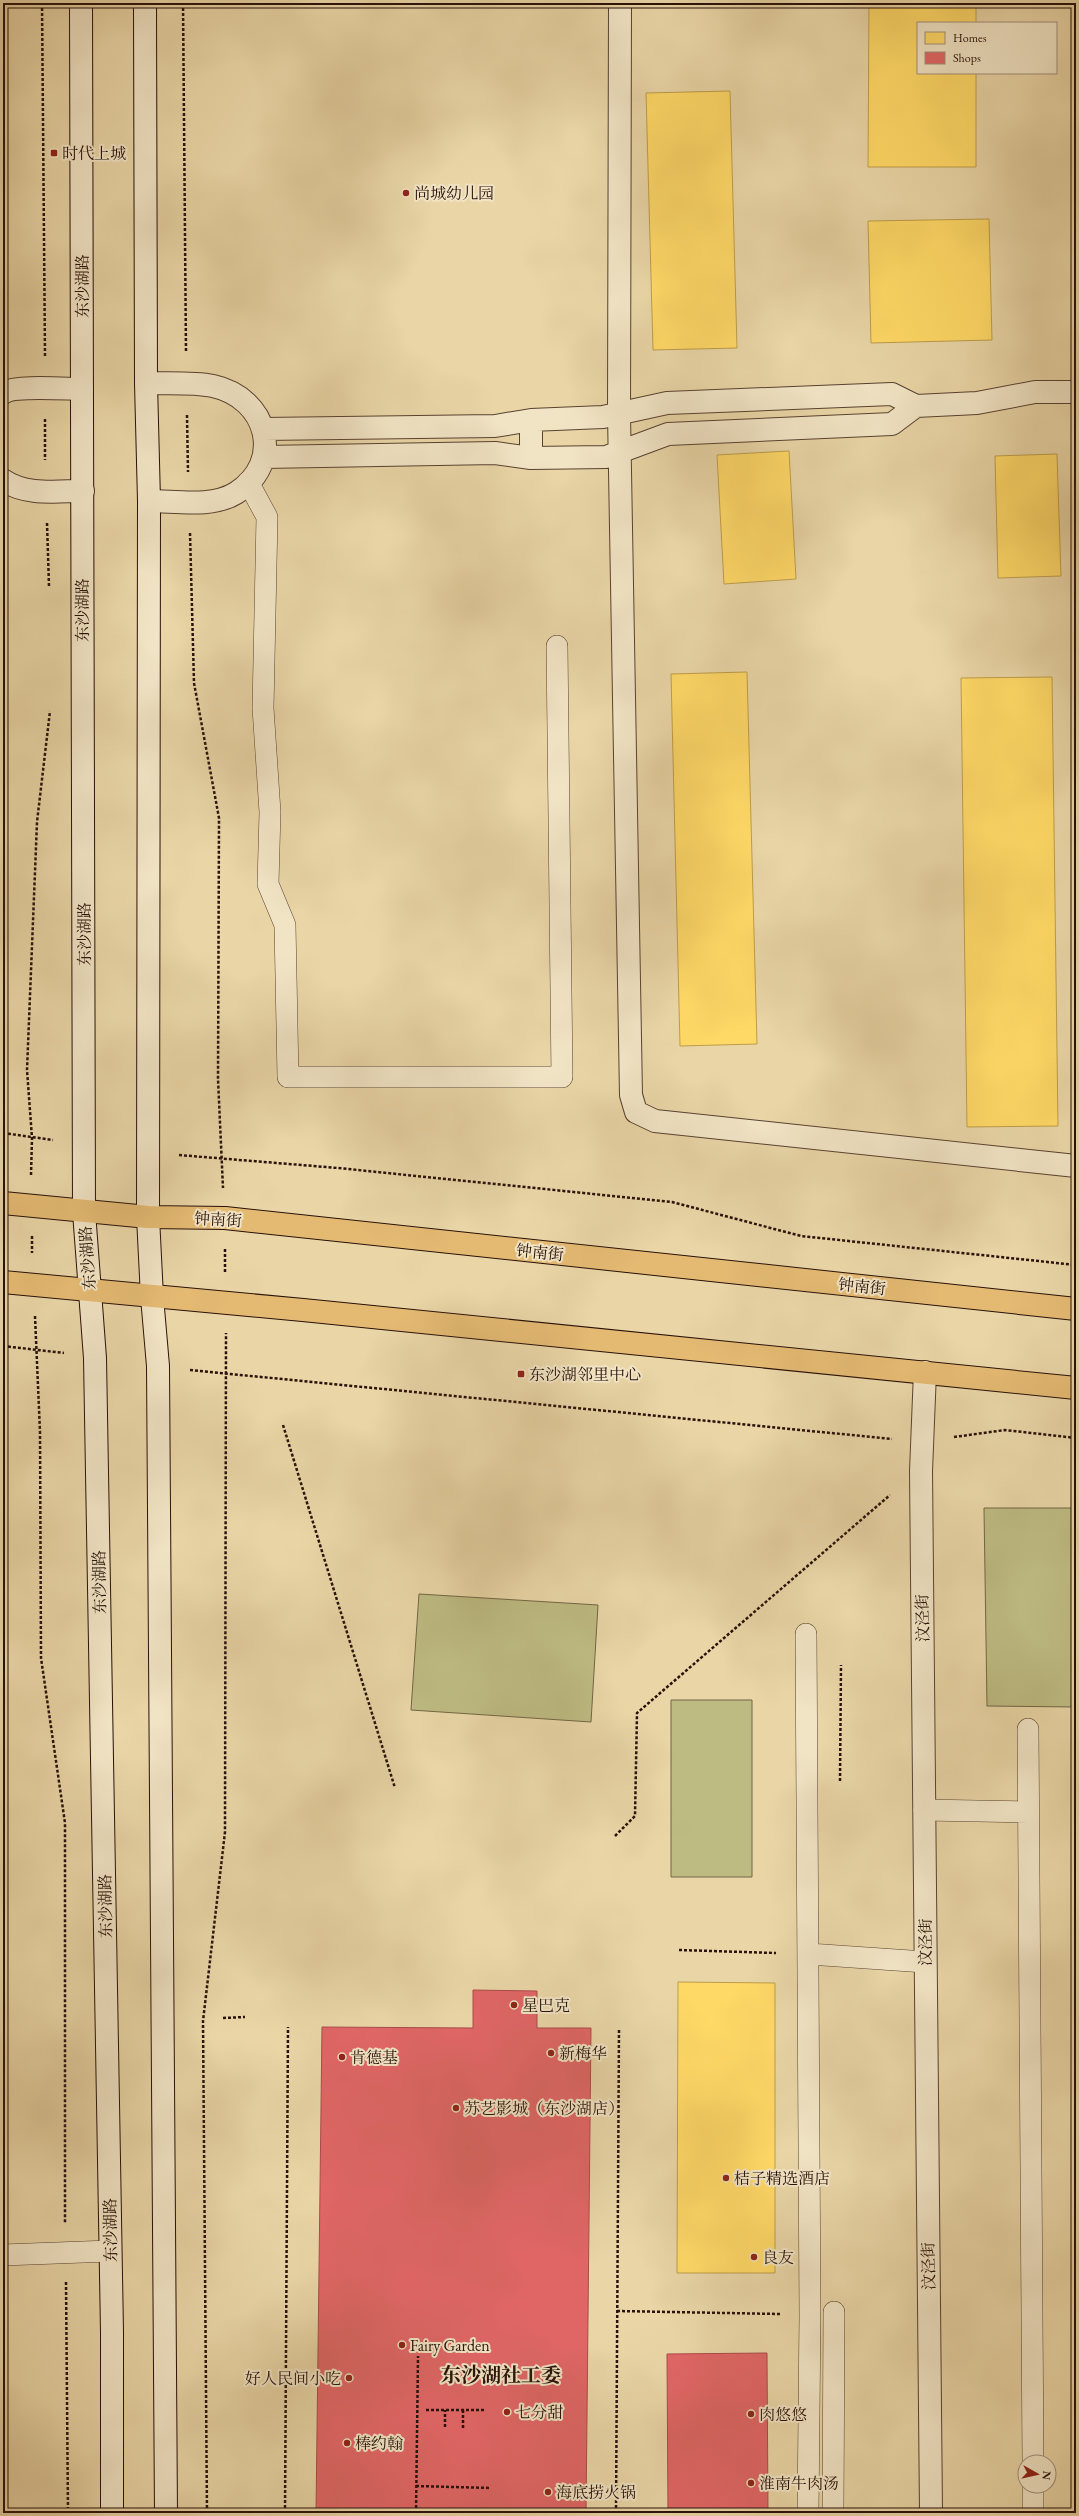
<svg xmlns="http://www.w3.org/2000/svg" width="1079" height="2516" viewBox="0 0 1079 2516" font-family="'EB Garamond','Noto Serif SC',serif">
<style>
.green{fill:#bdbb82;stroke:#726646}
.homes{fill:#ffd966;stroke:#be9d4a}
.shops{fill:#e06666;stroke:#a94c4a}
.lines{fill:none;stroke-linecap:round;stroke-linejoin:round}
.service-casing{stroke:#584230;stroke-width:22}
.minor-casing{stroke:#584230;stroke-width:24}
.tertiary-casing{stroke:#584230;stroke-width:24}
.secondary-casing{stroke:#281109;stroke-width:24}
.primary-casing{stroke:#281109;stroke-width:24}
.path{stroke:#281109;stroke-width:2.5;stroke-dasharray:3 2;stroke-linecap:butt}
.service{stroke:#f1e4c5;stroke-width:21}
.minor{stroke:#f1e4c5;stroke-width:22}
.tertiary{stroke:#f1e4c5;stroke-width:22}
.secondary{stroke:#f1e4c5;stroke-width:22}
.primary{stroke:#e4ba73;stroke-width:22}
.poi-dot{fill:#8f2418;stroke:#f1e4c5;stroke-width:1.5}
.labels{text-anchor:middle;stroke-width:4;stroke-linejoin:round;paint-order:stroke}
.poi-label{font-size:16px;fill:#281109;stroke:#f1e4c5;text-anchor:start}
.street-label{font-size:16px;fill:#281109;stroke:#f1e4c5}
.district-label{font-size:20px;font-weight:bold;fill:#281109;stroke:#f1e4c5}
</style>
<rect width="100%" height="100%" fill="#e9d5a6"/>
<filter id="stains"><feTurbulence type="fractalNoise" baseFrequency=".005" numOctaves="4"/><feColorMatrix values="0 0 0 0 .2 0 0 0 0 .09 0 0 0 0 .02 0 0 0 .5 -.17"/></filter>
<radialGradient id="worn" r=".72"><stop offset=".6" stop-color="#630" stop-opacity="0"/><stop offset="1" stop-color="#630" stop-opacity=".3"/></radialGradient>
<path class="green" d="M984,1508H1076V1707L987,1706Z
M419,1594L598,1605L591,1722L411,1710Z
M671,1700H752V1877H671Z"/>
<path class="homes" d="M869,3H976V23H918V73H976V167H868Z
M730,91L737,348L653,350L646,93Z
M989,219L992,340L871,343L868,221Z
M789,451L796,579L724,584L717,455Z
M1057,454L1061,576L998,578L995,456Z
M747,672L757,1044L680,1046L671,674Z
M1052,677L1058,1126L967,1127L961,678Z
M678,1982L775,1983V2273H677Z"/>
<path class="shops" d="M473,1990L537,1991V2028H591L586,2513H316L322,2027L473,2028Z
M767,2353L768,2513H668L667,2354Z"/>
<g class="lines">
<defs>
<path id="service" d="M248,482L267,517L263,708L270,812L268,884L285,925L288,1077H562L557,646
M806,1634L810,2315L808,2513
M1028,1729L1033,2462
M924,1810L1028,1812
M809,1954L925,1962
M3,2255L110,2251
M1033,2486V2513
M833,2513L834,2312"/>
<path id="minor" d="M620,3L619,414L631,1095L636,1112L655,1121L1076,1166
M146,383C168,384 192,382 213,386C268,398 285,462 236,493C212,508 176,501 149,501
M3,393C14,385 66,389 82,389
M531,420V458
M264,429L495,426L531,420L603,417L667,403L892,394L916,406L977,403L1035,392H1076
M264,457L495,453L531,458L606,457L668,434L892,424L916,406
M3,480C26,496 57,491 83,491"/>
<path id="tertiary" d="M925,1372L921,1471L931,2513"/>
<path id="secondary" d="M81,3L84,1212L95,1358L112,2332V2513
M145,3L146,383L149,501L148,1217L152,1297L158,1366L166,2513"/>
<path id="primary" d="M3,1203L148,1217L225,1218L1076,1309
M3,1282L303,1310L1076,1388"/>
</defs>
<use href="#service" class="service-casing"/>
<use href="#minor" class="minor-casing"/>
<use href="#tertiary" class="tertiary-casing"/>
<use href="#secondary" class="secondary-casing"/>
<use href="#primary" class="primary-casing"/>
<path class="path" d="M42,3L45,356
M183,3L186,352
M187,415L188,472
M45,419V460
M47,523L49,586
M190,533L194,683L219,818L218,1079L223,1188
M3,1133L53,1140
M179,1155L338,1168L672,1202L801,1236L1076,1265
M31,1175L32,1138L27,1070L37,822L50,711
M32,1236V1253
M225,1249V1272
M35,1316L40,1432L41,1658L65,1823V2223
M3,1346L64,1353
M190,1370L892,1439
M283,1425L395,1788
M954,1437L1005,1430L1076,1438
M840,1781L841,1665
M615,1836L635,1816L637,1713L890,1495
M679,1950L776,1953
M223,2018L245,2017
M66,2282L68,2513
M617,2311L780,2314
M426,2410H486
M445,2427V2410
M463,2428V2410
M416,2486L491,2488
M207,2513L203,2021L225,1832L226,1333
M285,2513L288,2027
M416,2513L418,2356
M616,2513L619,2029"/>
<use href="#service" class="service"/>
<use href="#minor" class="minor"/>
<use href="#tertiary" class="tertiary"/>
<use href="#secondary" class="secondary"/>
<use href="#primary" class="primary"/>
</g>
<g class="poi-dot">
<rect x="50" y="149" width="8" height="8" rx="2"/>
<circle cx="406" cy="193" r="4"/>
<rect x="517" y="1370" width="8" height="8" rx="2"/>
<circle cx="514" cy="2005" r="4"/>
<circle cx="551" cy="2053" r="4"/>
<circle cx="342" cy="2057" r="4"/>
<circle cx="456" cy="2108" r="4"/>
<circle cx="726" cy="2178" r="4"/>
<circle cx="754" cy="2257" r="4"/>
<circle cx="402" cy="2345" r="4"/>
<circle cx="349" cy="2378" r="4"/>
<circle cx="507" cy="2412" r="4"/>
<circle cx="751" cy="2414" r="4"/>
<circle cx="347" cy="2443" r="4"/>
<circle cx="751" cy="2483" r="4"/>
<circle cx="548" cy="2492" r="4"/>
</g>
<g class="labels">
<g class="poi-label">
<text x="62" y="159">时代上城</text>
<text x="414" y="199">尚城幼儿园</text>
<text x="529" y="1380">东沙湖邻里中心</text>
<text x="522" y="2011">星巴克</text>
<text x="559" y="2059">新梅华</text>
<text x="350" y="2063">肯德基</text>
<text x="464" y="2114">苏艺影城（东沙湖店）</text>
<text x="734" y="2184">桔子精选酒店</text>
<text x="762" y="2263">良友</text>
<text x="410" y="2351">Fairy Garden</text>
<text x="341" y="2384" text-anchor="end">好人民间小吃</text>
<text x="515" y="2418">七分甜</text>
<text x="759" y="2420">肉悠悠</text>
<text x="355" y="2449">棒约翰</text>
<text x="759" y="2489">淮南牛肉汤</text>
<text x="556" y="2498">海底捞火锅</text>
</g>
<g class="street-label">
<text transform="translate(82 286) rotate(-90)" y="6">东沙湖路</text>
<text transform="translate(82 610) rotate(-90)" y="6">东沙湖路</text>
<text transform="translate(84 934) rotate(-90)" y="6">东沙湖路</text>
<text transform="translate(218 1219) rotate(3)" y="6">钟南街</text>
<text transform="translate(540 1252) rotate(6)" y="6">钟南街</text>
<text transform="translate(87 1258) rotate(-94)" y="6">东沙湖路</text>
<text transform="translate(862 1286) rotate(6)" y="6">钟南街</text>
<text transform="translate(99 1582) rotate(-91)" y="6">东沙湖路</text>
<text transform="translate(922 1618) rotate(-91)" y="6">汶泾街</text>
<text transform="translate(105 1906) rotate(-91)" y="6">东沙湖路</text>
<text transform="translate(925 1942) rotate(-90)" y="6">汶泾街</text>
<text transform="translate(110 2230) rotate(-91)" y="6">东沙湖路</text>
<text transform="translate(928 2266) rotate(-91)" y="6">汶泾街</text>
</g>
<g class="district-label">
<text x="501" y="2382">东沙湖社工委</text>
</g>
</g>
<rect width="1079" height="2516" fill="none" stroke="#e9d5a6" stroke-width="16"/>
<rect x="4" y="4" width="1071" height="2508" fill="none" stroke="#281109" stroke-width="2"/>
<rect x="8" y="8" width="1063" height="2500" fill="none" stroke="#281109"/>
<rect x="917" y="22" width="140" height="52" fill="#f1e4c5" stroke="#a1907a"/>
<rect x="925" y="32" width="20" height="12" fill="#ffd966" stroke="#a1907a"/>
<text x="953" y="42" font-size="12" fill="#281109">Homes</text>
<rect x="925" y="52" width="20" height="12" fill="#e06666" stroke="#a1907a"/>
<text x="953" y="62" font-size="12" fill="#281109">Shops</text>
<g transform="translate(1037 2474) rotate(98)"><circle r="19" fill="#f1e4c5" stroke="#a1907a"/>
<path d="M0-3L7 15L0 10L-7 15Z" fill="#8f2418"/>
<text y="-6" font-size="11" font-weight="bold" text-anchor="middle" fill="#281109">N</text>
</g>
<rect width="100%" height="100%" filter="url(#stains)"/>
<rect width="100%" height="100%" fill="url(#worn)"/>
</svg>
